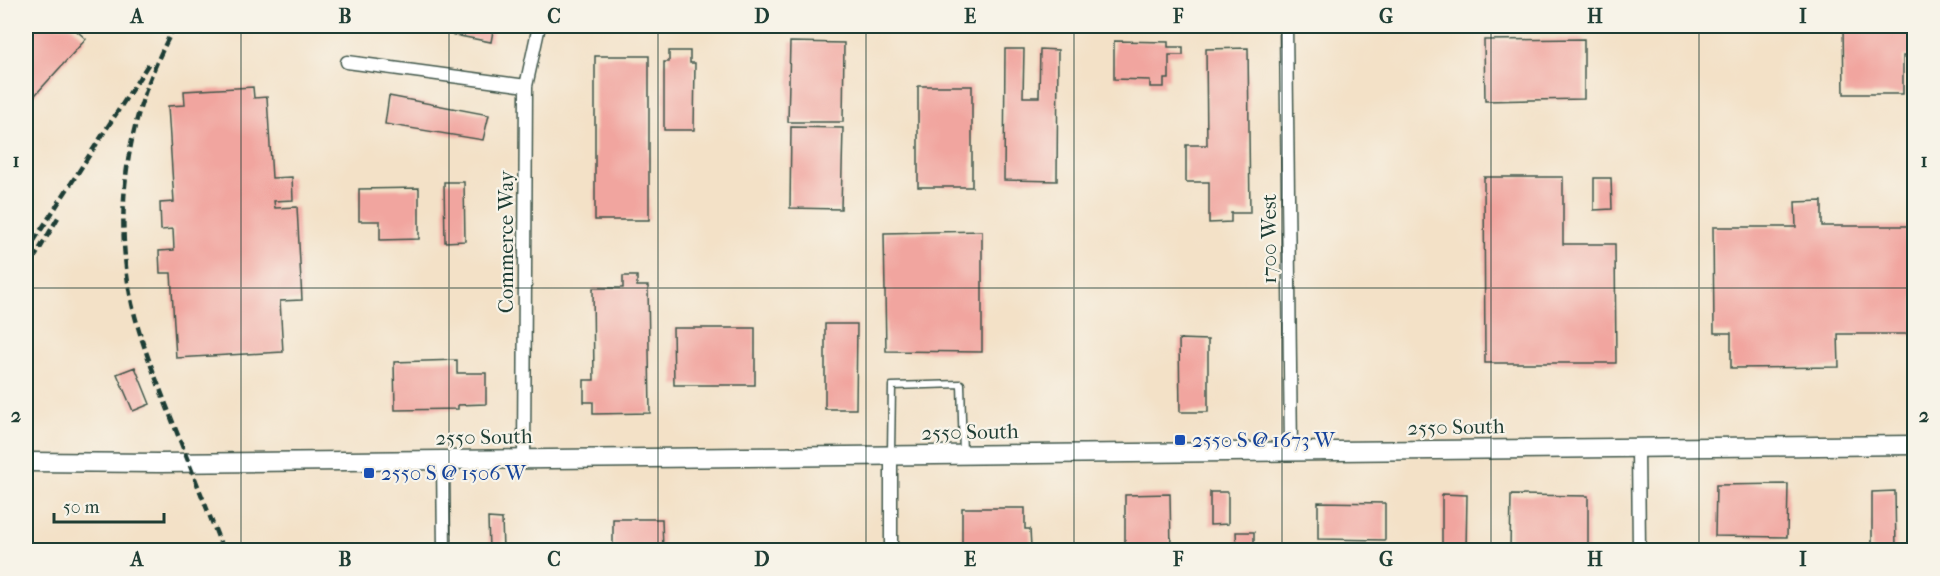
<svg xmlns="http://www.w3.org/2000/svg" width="1940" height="576" viewBox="0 0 1940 576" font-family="'IM FELL French Canon',serif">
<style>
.building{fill:#f1a59f}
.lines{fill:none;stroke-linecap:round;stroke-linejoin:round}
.service-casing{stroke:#3f564a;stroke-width:9}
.minor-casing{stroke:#3f564a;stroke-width:15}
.secondary-casing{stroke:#3f564a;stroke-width:21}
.service{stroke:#fff;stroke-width:6}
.minor{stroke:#fff;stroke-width:12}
.secondary{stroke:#fff;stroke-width:18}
.rail{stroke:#1f3d34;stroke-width:4.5;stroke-dasharray:9 4.5;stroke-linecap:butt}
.grid{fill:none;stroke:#1f3d34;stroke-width:1.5;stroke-opacity:0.55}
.transit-dot{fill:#1a4fb4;stroke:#f7f3e8;stroke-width:2}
.labels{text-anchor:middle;stroke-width:4.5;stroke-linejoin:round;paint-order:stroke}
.street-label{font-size:21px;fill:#1f3d34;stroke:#f7f3e8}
.transit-label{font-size:21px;fill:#164399;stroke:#f7f3e8;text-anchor:start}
.neatline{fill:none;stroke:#1f3d34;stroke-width:2}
.grid-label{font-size:20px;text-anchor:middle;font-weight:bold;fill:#1f3d34}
</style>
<rect width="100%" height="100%" fill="#f7f3e8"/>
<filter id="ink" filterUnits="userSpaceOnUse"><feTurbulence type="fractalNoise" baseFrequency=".0167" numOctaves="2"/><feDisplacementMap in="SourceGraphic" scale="12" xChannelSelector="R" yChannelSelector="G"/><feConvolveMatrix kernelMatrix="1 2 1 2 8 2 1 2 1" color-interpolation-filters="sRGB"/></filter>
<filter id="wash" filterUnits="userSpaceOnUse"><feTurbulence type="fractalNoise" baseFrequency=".008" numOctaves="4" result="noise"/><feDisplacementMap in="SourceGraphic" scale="24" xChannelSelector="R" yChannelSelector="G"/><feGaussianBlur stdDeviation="1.35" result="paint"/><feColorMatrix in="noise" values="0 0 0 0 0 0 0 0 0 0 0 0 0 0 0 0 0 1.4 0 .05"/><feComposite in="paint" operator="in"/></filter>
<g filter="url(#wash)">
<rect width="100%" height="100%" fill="#f3e1c7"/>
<g id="blocks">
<path class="building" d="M26,26H71L86,39L26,105Z
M423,26H494L491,42L423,29Z
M1843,26H1914V56H1903V94H1844Z
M1584,39V99L1485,101L1484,40Z
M1114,41L1168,42V47H1183V55H1169V79H1164V87H1150V80L1114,79Z
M790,42L844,43L843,122H788Z
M1248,48L1250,213H1231V222L1209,223V182H1186V145H1207L1206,49Z
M1005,49H1024L1023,97H1039L1040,49L1058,50L1057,181L1004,180Z
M669,51H690V63H695L694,130H664V62H669Z
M595,56H649V220H595Z
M918,86H972V187H918Z
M253,87L254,98L267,97L272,178L292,177L293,200L274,201L275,208L297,207L302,300L280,301L283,352L176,358L171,273H160L159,251L174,250L173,229L161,230L160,203L174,202L168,106L185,105L184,91Z
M389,96L489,115L483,140L385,124Z
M791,127L843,128L841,209L790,208Z
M1484,177H1563V244H1615L1616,363H1485Z
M1594,178H1611L1612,209L1594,210Z
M444,182H464L465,241L445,242Z
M419,188V239L380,240V221H359V189Z
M1822,201V226H1914V334H1838L1839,367L1731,368V333H1714L1713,227H1796L1795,202Z
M982,231V352L886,351L884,233Z
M623,276H637V286H648L650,413L593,414V402H584V380H594L593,288H623Z
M825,324H857L856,409H825Z
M673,328H755V385H674Z
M1179,339L1208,340V412H1180Z
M457,360V373H486V404L458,405V409L395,410L394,362Z
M135,367L150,404L133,411L117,374Z
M1788,484L1787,537L1715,536L1716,485Z
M1895,491L1896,550H1872V492Z
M1210,492H1228V524L1210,525Z
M1170,494L1171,550H1125V495Z
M1442,494L1467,495L1466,550H1442Z
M1511,495L1588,496V550H1510Z
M1318,502L1385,503V540L1318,539Z
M962,508H1025V529H1030L1031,547H962Z
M488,518L502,519L503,550H489Z
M613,519H662L663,550H613Z
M1236,532H1254V550H1237Z"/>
</g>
</g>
<g filter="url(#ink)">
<use href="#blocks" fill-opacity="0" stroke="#3f564a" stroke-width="1.5"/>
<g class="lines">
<defs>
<path id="service" d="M891,452L892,386L961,384L963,454"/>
<path id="minor" d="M1286,26L1291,451
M347,62L526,86
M1638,448L1639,550
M891,456V550
M524,459L526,86L539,26
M443,460L444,550"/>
<path id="secondary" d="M26,462L160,463L1914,445"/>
</defs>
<use href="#service" class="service-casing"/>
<use href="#minor" class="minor-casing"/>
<use href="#secondary" class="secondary-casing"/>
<use href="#service" class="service"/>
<use href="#minor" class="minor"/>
<use href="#secondary" class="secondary"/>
<path class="rail" d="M175,26C129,108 113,201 130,294C137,331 151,366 165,402C184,451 204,501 223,550
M26,253L149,63
M26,272L59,216"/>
</g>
</g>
<path class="grid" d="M241,26V550M449,26V550M658,26V550M866,26V550M1074,26V550M1282,26V550M1491,26V550M1699,26V550M26,288H1914"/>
<g class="transit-dot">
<rect x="1174" y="434" width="12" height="12" rx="3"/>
<rect x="363" y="467" width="12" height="12" rx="3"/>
</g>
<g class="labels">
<g class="street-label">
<text transform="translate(1269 239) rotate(-90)" y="7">1700 West</text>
<text transform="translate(506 242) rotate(-90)" y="7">Commerce Way</text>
<text transform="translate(1456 427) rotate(-1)" y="7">2550 South</text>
<text transform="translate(970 432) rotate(-1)" y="7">2550 South</text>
<text transform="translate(484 437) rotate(-1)" y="7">2550 South</text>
</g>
<g class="transit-label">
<text x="1192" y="447">2550 S @ 1673 W</text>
<text x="381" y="480">2550 S @ 1506 W</text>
</g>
</g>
<rect width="1940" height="576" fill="none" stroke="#f7f3e8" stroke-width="66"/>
<path d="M54 513v9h110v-9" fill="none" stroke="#1f3d34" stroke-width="3"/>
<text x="63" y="513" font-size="18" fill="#1f3d34" stroke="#f7f3e8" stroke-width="4.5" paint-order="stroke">50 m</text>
<rect x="33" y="33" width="1874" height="510" class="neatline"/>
<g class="grid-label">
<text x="137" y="23">A</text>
<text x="345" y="23">B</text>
<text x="554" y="23">C</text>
<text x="762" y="23">D</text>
<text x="970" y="23">E</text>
<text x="1178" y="23">F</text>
<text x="1386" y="23">G</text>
<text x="1595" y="23">H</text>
<text x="1803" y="23">I</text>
<text x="16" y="167">1</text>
<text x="1924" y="167">1</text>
<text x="16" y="422">2</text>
<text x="1924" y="422">2</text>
<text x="137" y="566">A</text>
<text x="345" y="566">B</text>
<text x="554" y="566">C</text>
<text x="762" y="566">D</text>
<text x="970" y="566">E</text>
<text x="1178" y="566">F</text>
<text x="1386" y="566">G</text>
<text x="1595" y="566">H</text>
<text x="1803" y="566">I</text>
</g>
</svg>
